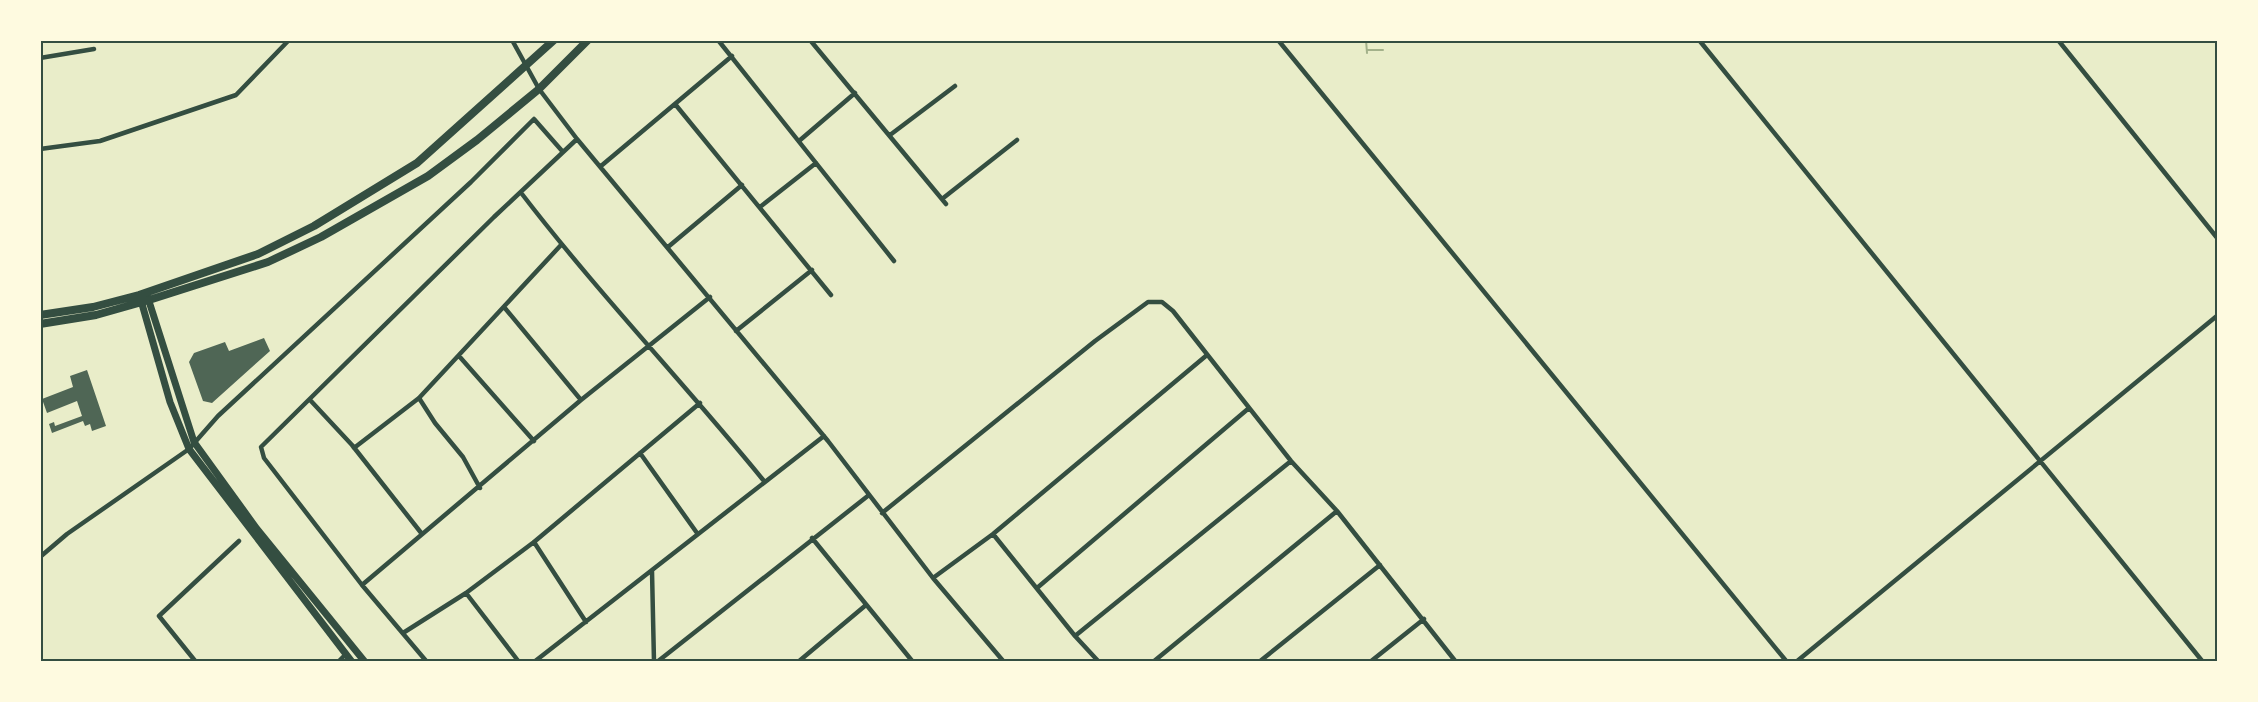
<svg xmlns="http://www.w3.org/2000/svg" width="2258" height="702" viewBox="0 0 2258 702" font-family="Signika,sans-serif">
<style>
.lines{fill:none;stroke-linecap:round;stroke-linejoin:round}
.stream{stroke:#a3b18a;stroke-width:2}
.building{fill:#4f6655}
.minor{stroke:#344e41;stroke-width:4.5}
.secondary{stroke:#344e41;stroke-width:7}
.primary{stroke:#344e41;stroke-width:8}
.neatline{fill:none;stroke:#344e41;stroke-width:2}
</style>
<rect width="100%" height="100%" fill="#e9edc9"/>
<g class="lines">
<path class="stream" d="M1366,40L1367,53
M1368,50H1383"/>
</g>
<path class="building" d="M264,338L270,351L212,403L203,401L189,362L194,353L225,342L229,351Z
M87,370L106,426L92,431L90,424L85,426L83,421L52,433L49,424L54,422L55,426L82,416L77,401L47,413L42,399L73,387L70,376Z"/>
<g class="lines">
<path class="minor" d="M512,40L539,89L577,139L828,441L933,578L1004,662
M718,40L894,261
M810,40L946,204
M1278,40L1787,662
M1699,40L2203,662
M2058,40L2218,239
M40,58L94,49
M675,104L831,295
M890,135L955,86
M799,141L855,93
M40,149L100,141L236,95L289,40
M601,166L732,56
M522,194C598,293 685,384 764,481
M942,199L1017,140
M760,207L816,163
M668,247L742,185
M504,307L581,400
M736,331L812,270
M459,356L534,441
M419,398L435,423L463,457L480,488
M311,401L352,445L422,534
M354,448L419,398L561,245
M640,453L697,533
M882,513L1095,341L1148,302H1162L1173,311L1291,461L1337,511L1456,662
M993,534L1075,636L1099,662
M812,538L913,662
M534,542L586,622
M40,557L67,534L189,449L218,416L471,182L534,119L563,152
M652,571L654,662
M933,578L993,534L1207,355
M362,585L581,400L710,297
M1037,588L1249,408
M466,593L519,662
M403,633L466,593L534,542L700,403
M1075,636L1291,461
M196,662L159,616L239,541
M338,662L346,654
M427,662L362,585L264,458L261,447L494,217L577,139
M534,662L824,436
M657,662L869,495
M798,662L866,605
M1153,662L1337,511
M1259,662L1380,565
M1370,662L1424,619
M1796,662L2218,315"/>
<path class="secondary" d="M147,295L194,442L257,529L365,662
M140,297L170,402L189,449L352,662"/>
<path class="primary" d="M40,315L93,307L139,295L258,254L314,226L417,163L554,40
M40,324L96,315L149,300L268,262L321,237L428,176L477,140L539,89L588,40"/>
</g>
<rect width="2258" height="702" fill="none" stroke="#fefae0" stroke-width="84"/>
<rect x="42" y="42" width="2174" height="618" class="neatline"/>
</svg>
